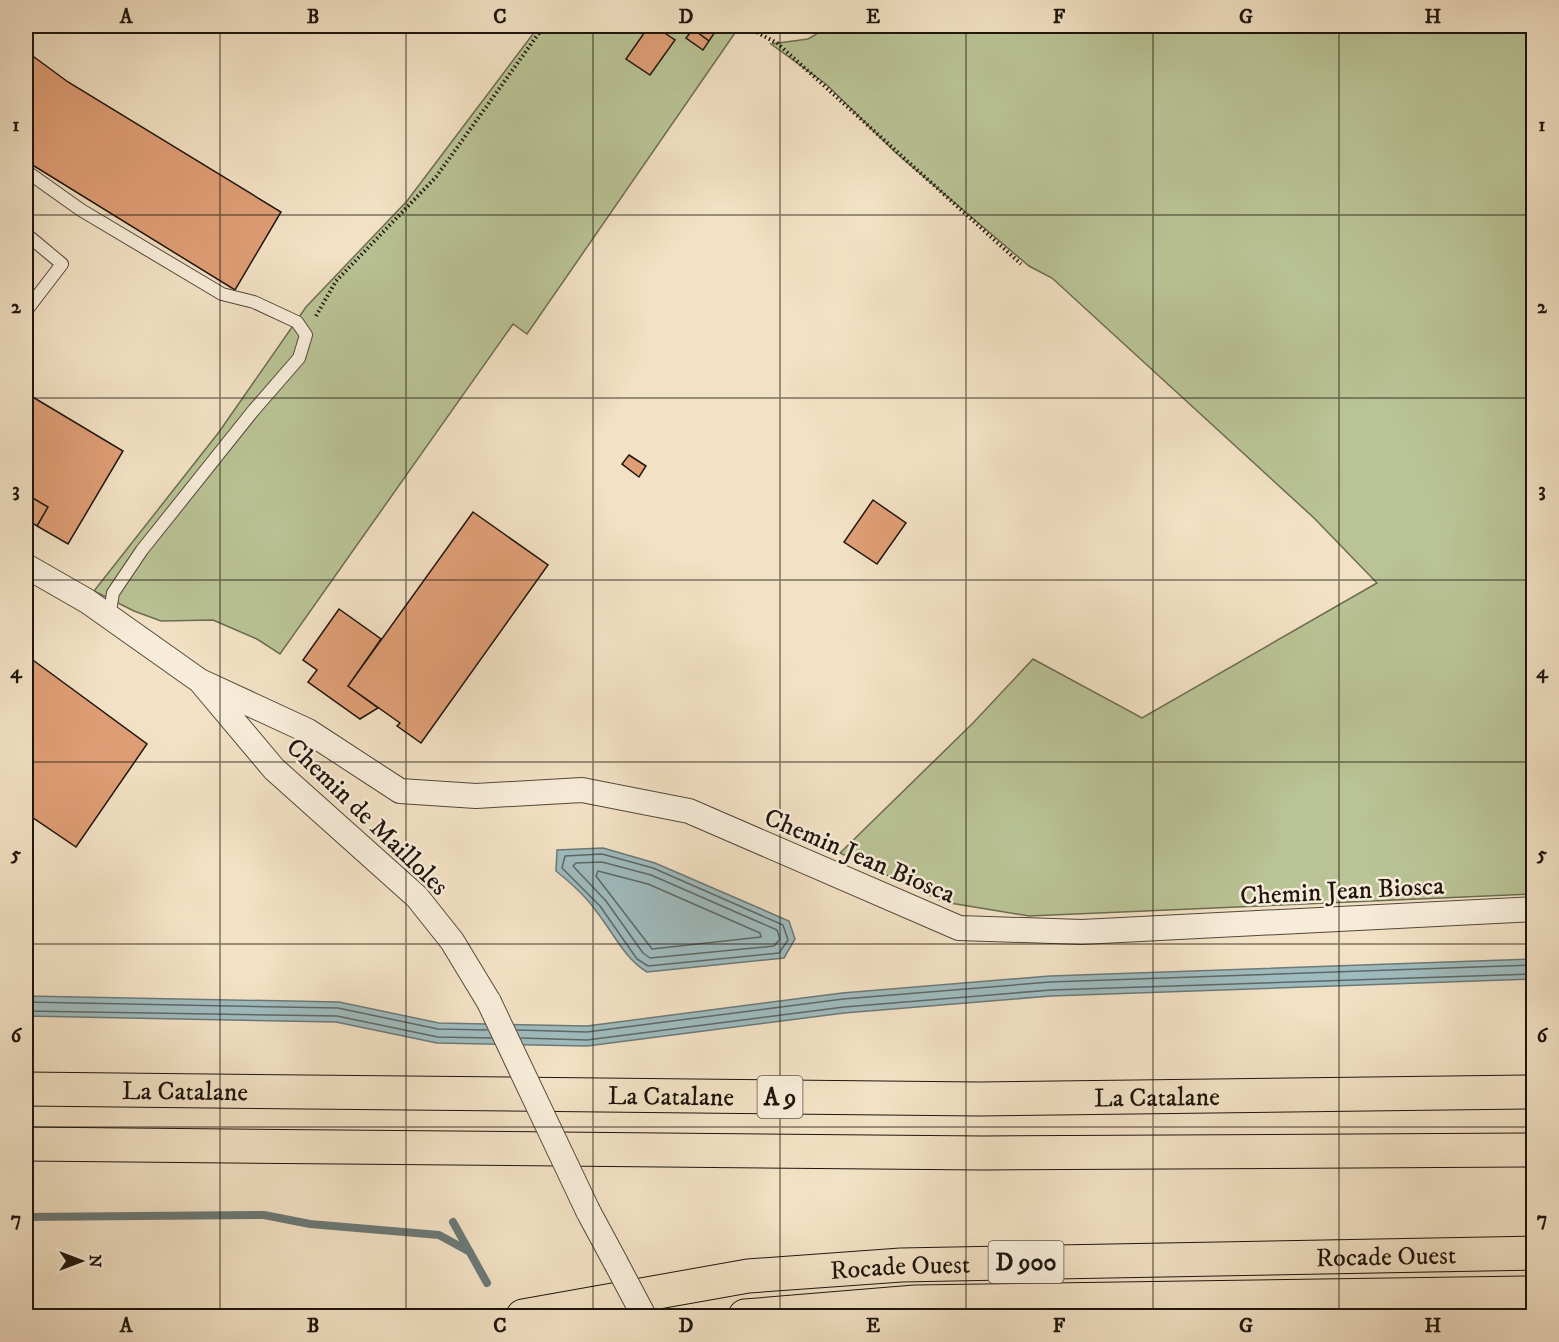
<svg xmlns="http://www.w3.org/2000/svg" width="1559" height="1342" viewBox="0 0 1559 1342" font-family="'IM FELL DW Pica',serif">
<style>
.green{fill:#b9c395;stroke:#6c6c51;stroke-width:1.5}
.water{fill:#9fbbbe;stroke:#6b7977;stroke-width:1.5}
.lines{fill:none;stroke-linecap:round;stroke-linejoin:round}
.shore{stroke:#5e6866;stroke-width:1.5}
.stream{stroke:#6b7977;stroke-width:8}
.building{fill:#df9e76;stroke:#1e150d;stroke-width:1.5}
.lane-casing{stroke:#53483b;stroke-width:14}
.street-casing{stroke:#53483b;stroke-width:26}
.highway-casing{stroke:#1e150d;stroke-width:35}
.path{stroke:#1e150d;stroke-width:4;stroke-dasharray:1.5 3;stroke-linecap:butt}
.lane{stroke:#f7ecd9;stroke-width:12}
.street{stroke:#f7ecd9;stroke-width:24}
.highway{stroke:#f2e1c4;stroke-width:33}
.street-bridge-casing{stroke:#53483b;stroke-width:26;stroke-linecap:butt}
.street-bridge{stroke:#f7ecd9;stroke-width:24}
.grid{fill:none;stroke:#1e150d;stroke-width:1.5;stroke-opacity:0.55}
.labels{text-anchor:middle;stroke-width:5;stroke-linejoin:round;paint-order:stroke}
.shield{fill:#f7ecd9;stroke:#5f564a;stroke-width:1.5}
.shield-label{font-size:24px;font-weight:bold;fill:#1e150d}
.street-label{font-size:26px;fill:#1e150d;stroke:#f7ecd9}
.neatline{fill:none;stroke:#1e150d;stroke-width:2}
.grid-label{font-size:20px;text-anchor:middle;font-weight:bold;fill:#1e150d}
</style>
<rect width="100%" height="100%" fill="#f2e1c4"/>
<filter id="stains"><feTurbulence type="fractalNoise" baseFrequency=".00333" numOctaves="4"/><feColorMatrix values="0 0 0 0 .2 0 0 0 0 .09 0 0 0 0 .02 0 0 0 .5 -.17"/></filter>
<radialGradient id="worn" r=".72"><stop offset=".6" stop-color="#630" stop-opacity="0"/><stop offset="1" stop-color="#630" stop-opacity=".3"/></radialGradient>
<path class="green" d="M539,26H730L737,30L527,334L513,324L280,654L257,639L213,620L161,621L134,611L94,591L219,432L306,307L407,201Z
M830,26H1533V894L1029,916L944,902L840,853L973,723L1033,659L1142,718L1377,583L1314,518L1052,278L1029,266L896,153L826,84L771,44L808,39Z"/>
<path class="water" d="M603,848L655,863L789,921L795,939L784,958L647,972C624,958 613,932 596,911C585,895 571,883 556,871L557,850Z
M1534,959L1533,979L1051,996L844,1013L587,1046L437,1043L336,1022L26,1016V996L339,1002L439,1023L587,1026L842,993L1050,976Z"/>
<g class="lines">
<path class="shore" d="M602,854L653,868L783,925L788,940L779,953L648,966L637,959L600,906L562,868L565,856Z
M602,862L651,875L777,930L780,939L774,946L650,958L643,953L606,901L573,866L576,863Z
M598,871L648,884L760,933L761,937L652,949L596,876Z
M26,1002L338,1008L438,1029L487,1030
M26,1011L337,1016L438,1037L491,1038
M517,1030L587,1032L843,999L1050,982L1534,965
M521,1038L587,1040L844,1007L1051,990L1534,974"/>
<path class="stream" d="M26,1217L264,1215L310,1224L439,1235L470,1252
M453,1222L487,1283"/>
</g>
<path class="building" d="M649,26H654L675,40L650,75L626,59Z
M695,26H712L717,29L709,41L693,29Z
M693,29L709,41L703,50L686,38Z
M26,51L68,82L281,212L235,290L26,161Z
M26,393L123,451L68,544L37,526L48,507L26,494Z
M629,455L646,466L639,477L622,464Z
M26,494L48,507L37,526L26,519Z
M873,500L906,523L877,564L844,542Z
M473,512L548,565L421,743L397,726L400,723L348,686Z
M339,609L381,639L348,686L378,708L360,719L308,682L317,670L303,660Z
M26,655L147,744L76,847L26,813Z"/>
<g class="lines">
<defs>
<path id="lane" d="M26,171L81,210L222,294L254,302L297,322L306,335L299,358L253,411L142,550L113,593L109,617
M26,234L62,264L26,311"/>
<path id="street" d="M26,566L87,601L200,681L274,769L417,897L452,941L489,1002
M200,681L308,731L400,791L476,796L582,790L689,811L959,928L1082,932L1534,909
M588,1211L616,1263"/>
<g id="highway">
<path id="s1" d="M26,1089L979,1099L1534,1092"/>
<path d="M26,1144L983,1153L1534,1150"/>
<path id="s2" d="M523,1316L748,1276L901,1265L1534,1253"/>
<path d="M745,1316L915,1302L1534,1293"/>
</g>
</defs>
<use href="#lane" class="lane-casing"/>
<use href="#street" class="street-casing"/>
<use href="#highway" class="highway-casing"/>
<path class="path" d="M745,26L777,43L1021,264
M316,316L336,281L436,177L544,26"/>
<use href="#lane" class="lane"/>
<use href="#street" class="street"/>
<use href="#highway" class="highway"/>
<defs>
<path id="street-bridge" d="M489,1002L588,1211
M616,1263L644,1316"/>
</defs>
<use href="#street-bridge" class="street-bridge-casing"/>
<use href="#street-bridge" class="street-bridge"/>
</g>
<path class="grid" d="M220,26V1316M406,26V1316M593,26V1316M780,26V1316M966,26V1316M1153,26V1316M1339,26V1316M26,215H1534M26,398H1534M26,580H1534M26,762H1534M26,944H1534M26,1127H1534"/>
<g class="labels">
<g class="shield">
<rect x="757.5" y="1076" width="45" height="42" rx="4.5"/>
<rect x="988.5" y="1241" width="75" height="42" rx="4.5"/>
</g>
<g class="shield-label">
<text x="780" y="1105">A 9</text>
<text x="1026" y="1270">D 900</text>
</g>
<g class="street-label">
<text transform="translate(368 816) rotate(44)" y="9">Chemin de Mailloles</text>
<text transform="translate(860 855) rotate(23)" y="9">Chemin Jean Biosca</text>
<text transform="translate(1342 890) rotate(-3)" y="9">Chemin Jean Biosca</text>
<text dy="9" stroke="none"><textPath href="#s1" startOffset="159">La Catalane</textPath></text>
<text dy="9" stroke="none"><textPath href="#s1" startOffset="645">La Catalane</textPath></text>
<text dy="9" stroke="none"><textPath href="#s1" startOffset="1131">La Catalane</textPath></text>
<text dy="9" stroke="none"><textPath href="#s2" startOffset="867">Rocade Ouest</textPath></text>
<text dy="9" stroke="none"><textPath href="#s2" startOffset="381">Rocade Ouest</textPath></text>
</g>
</g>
<rect width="1559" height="1342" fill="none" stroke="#f2e1c4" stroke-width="66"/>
<g transform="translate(81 1261) rotate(90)" stroke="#f7ecd9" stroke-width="4.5" paint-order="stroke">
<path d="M0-4.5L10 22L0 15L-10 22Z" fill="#1e150d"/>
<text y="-9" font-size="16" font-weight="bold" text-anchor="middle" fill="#1e150d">N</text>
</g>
<rect x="33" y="33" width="1493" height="1276" class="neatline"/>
<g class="grid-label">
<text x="126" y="23">A</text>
<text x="313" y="23">B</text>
<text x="500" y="23">C</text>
<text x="686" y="23">D</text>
<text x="873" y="23">E</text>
<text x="1059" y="23">F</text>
<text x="1246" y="23">G</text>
<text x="1433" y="23">H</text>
<text x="16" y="131">1</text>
<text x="1542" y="131">1</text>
<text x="16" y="313">2</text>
<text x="1542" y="313">2</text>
<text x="16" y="496">3</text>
<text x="1542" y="496">3</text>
<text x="16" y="678">4</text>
<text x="1542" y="678">4</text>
<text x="16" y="860">5</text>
<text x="1542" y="860">5</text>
<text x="16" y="1042">6</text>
<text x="1542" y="1042">6</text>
<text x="16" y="1225">7</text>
<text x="1542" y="1225">7</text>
<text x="126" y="1332">A</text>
<text x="313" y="1332">B</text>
<text x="500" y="1332">C</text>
<text x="686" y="1332">D</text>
<text x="873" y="1332">E</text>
<text x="1059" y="1332">F</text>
<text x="1246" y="1332">G</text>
<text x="1433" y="1332">H</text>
</g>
<rect width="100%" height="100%" filter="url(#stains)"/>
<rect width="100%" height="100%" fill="url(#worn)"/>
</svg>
